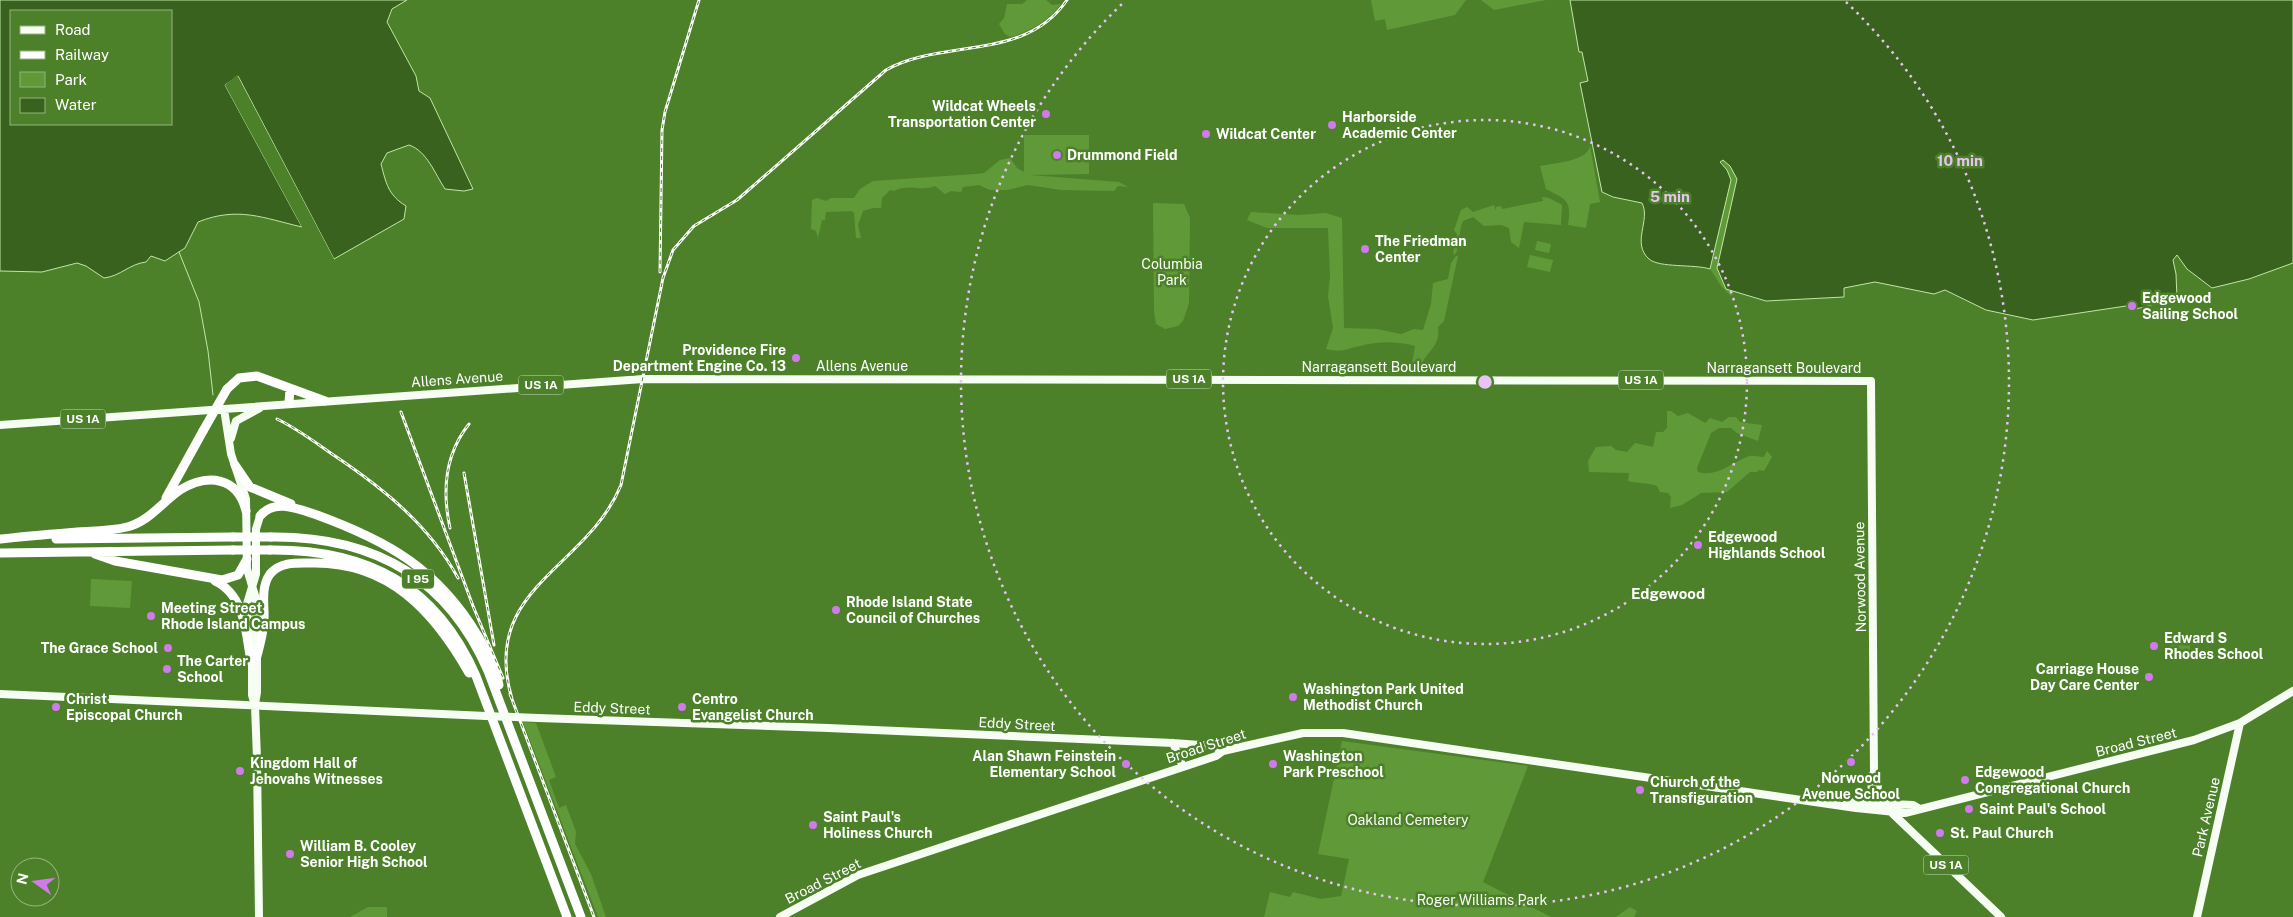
<svg xmlns="http://www.w3.org/2000/svg" width="2293" height="917" viewBox="0 0 2293 917" font-family="'Public Sans',sans-serif">
<style>
.green{fill:#609a38}
.water{fill:#38621d;stroke:#c1e6a7;fill-rule:evenodd}
.pier{fill:#4c812a}
.lines{fill:none;stroke-linecap:round;stroke-linejoin:round}
.stream{stroke:#c1e6a7;stroke-width:1}
.major{stroke:#f6fdf2;stroke-width:8}
.highway{stroke:#fff;stroke-width:9}
.rail-casing{stroke:#fff;stroke-width:3}
.rail{stroke:#4c812a;stroke-width:1;stroke-dasharray:4;stroke-linecap:butt}
.major-bridge{stroke:#f6fdf2;stroke-width:8}
.highway-bridge{stroke:#fff;stroke-width:9}
.ring{fill:none;stroke:#eac3f6;stroke-width:2.5;stroke-dasharray:2.5 5}
.poi-dot{fill:#d07aec;stroke:#4c812a;stroke-width:2}
.labels{text-anchor:middle;stroke-width:5;stroke-linejoin:round;paint-order:stroke}
.shield{fill:#4c812a;stroke:#c9d9bf;stroke-width:1}
.shield-label{font-size:12px;font-weight:bold;fill:#fff}
.poi-label{font-size:14px;font-weight:bold;fill:#fff;stroke:#4c812a;text-anchor:start}
.park-label{font-size:14px;fill:#f8fcf4;stroke:#4c812a}
.street-label{font-size:14px;fill:#fff;stroke:#4c812a}
.neighbourhood-label{font-size:15px;font-weight:bold;fill:#fff;stroke:#4c812a}
.centre{fill:#eac3f6;stroke:#4c812a;stroke-width:2.5}
.ring-label{font-size:15px;text-anchor:middle;font-weight:bold;fill:#eac3f6;stroke:#4c812a;stroke-width:5;stroke-linejoin:round;paint-order:stroke}
</style>
<rect width="100%" height="100%" fill="#4c812a"/>
<path class="green" d="M1027,0H1046L1052,5L1061,4C1048,21 1031,31 1010,37L1005,34L999,24L1004,18L1007,4H1022Z
M1371,0H1466L1455,15L1387,30L1385,19L1375,21Z
M1481,0H1546L1494,10Z
M1024,135H1089V174L1030,175L1119,182L1128,187L1118,186L1114,191L1061,190L1028,185L1007,190H990L979,185L963,187L961,192L951,191L945,194L935,186C921,192 908,183 894,191L890,190L882,198L881,208H873L863,211L858,225L861,238H856L854,213L852,211L826,212L825,220H822L818,238L816,231L811,229L812,200L817,198L826,201L831,198H854L860,189L873,181L975,174L984,173L1000,160L1010,158L1017,168L1024,172Z
M1590,146L1600,202L1590,204L1586,228L1568,225C1572,199 1566,200 1546,189L1540,166C1553,163 1587,162 1590,146Z
M1721,159L1727,160L1738,176L1725,281L1734,292L1731,296L1721,286L1709,267L1730,181Z
M1542,197L1549,198L1562,205L1561,225L1524,222L1519,248L1511,242L1509,228L1501,225L1484,226L1473,217L1463,221C1458,231 1461,245 1455,255L1453,253L1457,234L1454,230L1461,210L1467,207L1473,212L1494,205L1496,211V207L1501,206L1502,209L1543,201Z
M1153,203L1184,204L1190,218L1189,303L1183,321L1178,326L1165,329L1156,324L1154,311Z
M1251,212L1298,215L1326,213L1342,218L1344,328L1377,329L1401,334L1414,329L1423,330L1431,304L1433,283L1448,279L1451,263L1456,256H1458L1444,321L1438,327C1441,347 1425,352 1420,368L1411,369L1415,346C1396,341 1379,341 1360,346C1345,349 1343,353 1326,349L1333,328L1328,296L1330,277L1328,228H1267L1247,220Z
M1537,241L1551,244L1549,253L1535,250Z
M1530,255L1553,260L1550,272L1527,267Z
M1667,411H1671L1678,416L1688,413L1705,423L1710,418L1722,422L1729,417H1736L1740,422L1762,425L1758,441L1737,433L1731,428H1719L1711,433L1697,468L1698,472C1716,478 1733,462 1749,456C1753,455 1760,457 1764,457L1767,451L1772,457L1764,471L1759,470L1757,472H1750L1727,492L1701,493L1682,505L1670,508L1671,497L1668,493L1660,492L1657,486C1646,482 1639,484 1628,481L1629,473L1589,472L1588,461L1596,447L1611,446L1616,450L1627,452L1635,443L1653,447L1656,432H1663L1667,428Z
M91,579L132,581L130,608L90,606Z
M2190,642V659H2171L2170,643Z
M523,722L536,723L556,777L549,780L559,808L566,805L576,832L575,844L591,874L606,917H598Z
M1342,741L1528,766L1483,882L1551,917H1264L1270,892L1290,897L1293,892L1321,899L1341,896L1349,859L1318,854Z
M1178,746L1211,749L1185,758Z
M368,907H387V917H350Z
M1630,907L1637,911L1634,917H1616Z"/>
<path class="water" d="M0,0H407L392,9L387,22L416,76L419,91L430,98L473,189L464,191L445,189C435,174 427,151 409,145L387,153L381,164C386,183 388,195 406,206L404,219L334,259L238,76L225,85L302,227C263,218 238,206 198,222L185,248L165,261L151,256L146,262C129,264 121,276 104,278L86,266L77,263L42,272L0,271ZM11,11H171V124H11Z
M1570,0H2293V263L2249,279L2212,288L2187,269L2177,255L2173,260L2176,274L2177,298L2136,309L2126,306L2033,320L1986,310L1945,290L1934,294L1875,282L1844,288V297L1766,301L1726,289L1717,268L1737,179L1730,166L1723,160L1720,162L1727,170L1731,180L1710,269C1694,264 1659,268 1649,259C1631,243 1651,220 1642,203L1613,197L1602,192L1580,83L1588,81L1582,52H1579Z"/>
<path class="pier" d="M237,75L334,259L332,260L237,79L228,86L304,225L303,229L225,85Z"/>
<g class="lines">
<path class="stream" d="M179,252L199,302L208,351L213,395"/>
<path class="major" d="M224,409L231,454L246,499L247,569L256,599V640
M0,425L643,379L1871,381L1874,773C1882,783 1876,800 1869,809
M231,438L236,421L260,408
M0,694L486,716
M255,704L257,692V651
M538,718L828,728L1173,743L1213,746L1223,751
M1173,743L1183,767
M1874,800L1872,797L1871,776L1874,773
M1847,802L1913,805L1918,808
M1891,812L2001,917
M259,917L257,759L255,706L252,695V641L246,607L256,574V529L260,516
M780,917L858,875L1216,756L1223,751L1303,733H1343L1856,808L1905,813L2194,740L2240,723L2293,691
M2197,917L2240,723"/>
<path class="highway" d="M227,389L239,378L257,376L325,401
M289,403L290,388
M235,465L250,487L291,504
M166,498L203,431
M260,516C274,498 299,509 317,515C388,541 438,569 478,636C486,650 496,669 499,685
M271,537C371,536 447,576 488,671L581,917
M1,539C26,536 52,534 77,532C93,531 111,531 127,527C150,521 162,502 180,490C208,473 238,477 246,511
M56,539L233,537
M270,550C367,549 436,585 476,676L567,917
M0,553L233,550
M95,554L115,561L222,580L238,575L247,559
M215,581C245,595 246,633 251,662
M257,656C260,645 263,634 264,622C265,607 260,588 270,574C281,561 298,563 313,563C389,562 434,611 469,673"/>
<defs>
<path id="rail" d="M660,272L662,130L665,112L699,0
M401,412L473,606L503,678
M277,419C298,429 316,443 335,456C384,489 429,525 458,578
M464,473L494,645
M450,528C442,491 445,454 469,424
M510,694L594,917
M512,699C479,588 587,569 621,485L663,278L673,250L694,226L737,200L886,70C943,38 1025,62 1067,0"/>
</defs>
<use href="#rail" class="rail-casing"/>
<use href="#rail" class="rail"/>
<path class="major-bridge" d="M486,716L538,718"/>
<path class="highway-bridge" d="M203,431L227,389
M233,537H271
M233,550H270"/>
</g>
<g class="ring">
<circle cx="1485" cy="382" r="262"/>
<path d="M1846 2A524 524 0 1 1 1124 2"/>
</g>
<g class="poi-dot">
<circle cx="1046" cy="114" r="5"/>
<circle cx="1332" cy="125" r="5"/>
<circle cx="1206" cy="134" r="5"/>
<circle cx="1057" cy="155" r="5"/>
<circle cx="1365" cy="249" r="5"/>
<circle cx="2132" cy="306" r="5"/>
<circle cx="796" cy="358" r="5"/>
<circle cx="1698" cy="545" r="5"/>
<circle cx="836" cy="610" r="5"/>
<circle cx="151" cy="616" r="5"/>
<circle cx="2154" cy="646" r="5"/>
<circle cx="168" cy="648" r="5"/>
<circle cx="167" cy="669" r="5"/>
<circle cx="2149" cy="677" r="5"/>
<circle cx="1293" cy="697" r="5"/>
<circle cx="56" cy="707" r="5"/>
<circle cx="682" cy="707" r="5"/>
<circle cx="1851" cy="762" r="5"/>
<circle cx="1126" cy="764" r="5"/>
<circle cx="1273" cy="764" r="5"/>
<circle cx="240" cy="771" r="5"/>
<circle cx="1965" cy="780" r="5"/>
<circle cx="1640" cy="790" r="5"/>
<circle cx="1969" cy="809" r="5"/>
<circle cx="813" cy="825" r="5"/>
<circle cx="1940" cy="833" r="5"/>
<circle cx="290" cy="854" r="5"/>
</g>
<g class="labels">
<g class="shield">
<rect x="1166.5" y="369.5" width="45" height="19" rx="4"/>
<rect x="1618.5" y="370.5" width="45" height="19" rx="4"/>
<rect x="518.5" y="375.5" width="45" height="19" rx="4"/>
<rect x="60.5" y="409.5" width="45" height="19" rx="4"/>
<rect x="402" y="569.5" width="32" height="19" rx="4"/>
<rect x="1923.5" y="855.5" width="45" height="19" rx="4"/>
</g>
<g class="shield-label">
<text x="1189" y="383">US 1A</text>
<text x="1641" y="384">US 1A</text>
<text x="541" y="389">US 1A</text>
<text x="83" y="423">US 1A</text>
<text x="418" y="583">I 95</text>
<text x="1946" y="869">US 1A</text>
</g>
<g class="poi-label">
<text x="1036" y="111" text-anchor="end">Wildcat Wheels<tspan x="1036" dy="16">Transportation Center</tspan></text>
<text x="1342" y="122">Harborside<tspan x="1342" dy="16">Academic Center</tspan></text>
<text x="1216" y="139">Wildcat Center</text>
<text x="1067" y="160">Drummond Field</text>
<text x="1375" y="246">The Friedman<tspan x="1375" dy="16">Center</tspan></text>
<text x="2142" y="303">Edgewood<tspan x="2142" dy="16">Sailing School</tspan></text>
<text x="786" y="355" text-anchor="end">Providence Fire<tspan x="786" dy="16">Department Engine Co. 13</tspan></text>
<text x="1708" y="542">Edgewood<tspan x="1708" dy="16">Highlands School</tspan></text>
<text x="846" y="607">Rhode Island State<tspan x="846" dy="16">Council of Churches</tspan></text>
<text x="161" y="613">Meeting Street<tspan x="161" dy="16">Rhode Island Campus</tspan></text>
<text x="2164" y="643">Edward S<tspan x="2164" dy="16">Rhodes School</tspan></text>
<text x="158" y="653" text-anchor="end">The Grace School</text>
<text x="177" y="666">The Carter<tspan x="177" dy="16">School</tspan></text>
<text x="2139" y="674" text-anchor="end">Carriage House<tspan x="2139" dy="16">Day Care Center</tspan></text>
<text x="1303" y="694">Washington Park United<tspan x="1303" dy="16">Methodist Church</tspan></text>
<text x="66" y="704">Christ<tspan x="66" dy="16">Episcopal Church</tspan></text>
<text x="692" y="704">Centro<tspan x="692" dy="16">Evangelist Church</tspan></text>
<text x="1116" y="761" text-anchor="end">Alan Shawn Feinstein<tspan x="1116" dy="16">Elementary School</tspan></text>
<text x="1283" y="761">Washington<tspan x="1283" dy="16">Park Preschool</tspan></text>
<text x="250" y="768">Kingdom Hall of<tspan x="250" dy="16">Jehovahs Witnesses</tspan></text>
<text x="1975" y="777">Edgewood<tspan x="1975" dy="16">Congregational Church</tspan></text>
<text x="1851" y="783" text-anchor="middle">Norwood<tspan x="1851" dy="16">Avenue School</tspan></text>
<text x="1650" y="787">Church of the<tspan x="1650" dy="16">Transfiguration</tspan></text>
<text x="1979" y="814">Saint Paul's School</text>
<text x="823" y="822">Saint Paul's<tspan x="823" dy="16">Holiness Church</tspan></text>
<text x="1950" y="838">St. Paul Church</text>
<text x="300" y="851">William B. Cooley<tspan x="300" dy="16">Senior High School</tspan></text>
</g>
<g class="park-label">
<text x="1172" y="269">Columbia<tspan x="1172" dy="16">Park</tspan></text>
<text x="1408" y="825">Oakland Cemetery</text>
<text x="1482" y="905">Roger Williams Park</text>
</g>
<g class="street-label">
<text x="862" y="371">Allens Avenue</text>
<text x="1379" y="372">Narragansett Boulevard</text>
<text x="1784" y="373">Narragansett Boulevard</text>
<text transform="translate(457 379) rotate(-4)" y="5">Allens Avenue</text>
<text transform="translate(1860 577) rotate(-91)" y="5">Norwood Avenue</text>
<text transform="translate(612 708) rotate(2)" y="5">Eddy Street</text>
<text transform="translate(1017 724) rotate(3)" y="5">Eddy Street</text>
<text transform="translate(2136 742) rotate(-14)" y="5">Broad Street</text>
<text transform="translate(1206 746) rotate(-18)" y="5">Broad Street</text>
<text transform="translate(2206 817) rotate(-77)" y="5">Park Avenue</text>
<text transform="translate(823 881) rotate(-27)" y="5">Broad Street</text>
</g>
<g class="neighbourhood-label">
<text x="1668" y="599">Edgewood</text>
</g>
</g>
<circle cx="1485" cy="382" r="8" class="centre"/>
<g class="ring-label">
<text x="1960" y="166">10 min</text>
<text x="1670" y="202">5 min</text>
</g>
<rect x="10" y="10" width="162" height="115" fill="#4c812a" stroke="#94b37f"/>
<rect x="20" y="26" width="25" height="8" fill="#f6fdf2" stroke="#94b37f"/>
<text x="55" y="35" font-size="15" fill="#ffffff">Road</text>
<rect x="20" y="51" width="25" height="8" fill="#ffffff" stroke="#94b37f"/>
<text x="55" y="60" font-size="15" fill="#ffffff">Railway</text>
<rect x="20" y="72" width="25" height="15" fill="#609a38" stroke="#94b37f"/>
<text x="55" y="85" font-size="15" fill="#ffffff">Park</text>
<rect x="20" y="98" width="25" height="15" fill="#38621d" stroke="#94b37f"/>
<text x="55" y="110" font-size="15" fill="#ffffff">Water</text>
<g transform="translate(35 882) rotate(284)"><circle r="24" fill="#4c812a" stroke="#94b37f"/>
<path d="M0-4L9 19L0 12L-9 19Z" fill="#d07aec"/>
<text y="-8" font-size="14" font-weight="bold" text-anchor="middle" fill="#ffffff">N</text>
</g>
</svg>
